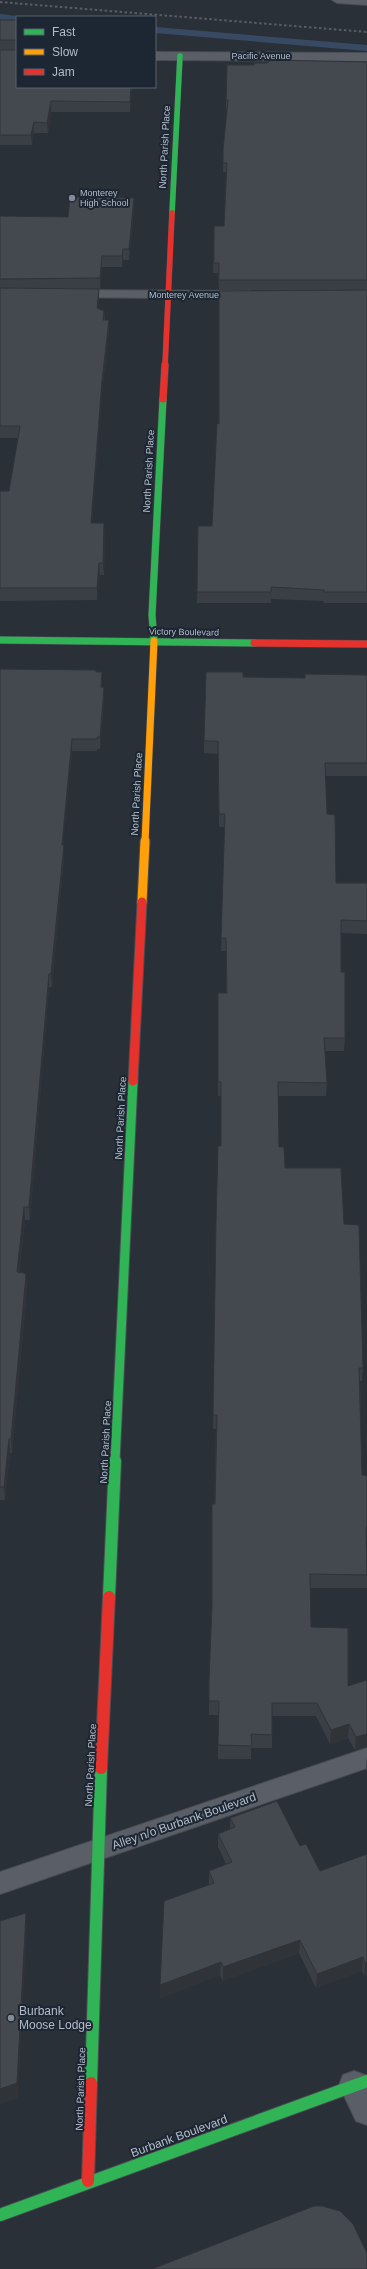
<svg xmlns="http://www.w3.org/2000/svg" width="367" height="2269" viewBox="0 0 367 2269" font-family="Helvetica,sans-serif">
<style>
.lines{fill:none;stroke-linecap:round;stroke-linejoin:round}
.stream{stroke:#384963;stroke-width:6}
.lane-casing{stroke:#484c53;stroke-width:2}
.street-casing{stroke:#484c53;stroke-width:2}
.fast-far3-casing{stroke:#484c53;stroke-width:6}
.fast-far2-casing{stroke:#484c53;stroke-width:8}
.fast-far1-casing{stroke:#484c53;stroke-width:11}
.fast-casing{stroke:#484c53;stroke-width:14}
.slow-far1-casing{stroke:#484c53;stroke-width:8}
.slow-casing{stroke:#484c53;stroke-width:11}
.jam-far3-casing{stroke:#484c53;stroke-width:6}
.jam-far2-casing{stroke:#484c53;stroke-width:8}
.jam-far1-casing{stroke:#484c53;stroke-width:11}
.jam-casing{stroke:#484c53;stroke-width:14}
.lane{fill:#5a5e66;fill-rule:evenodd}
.street{fill:#5a5e66;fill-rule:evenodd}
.fast-far3{stroke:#30b455;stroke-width:5.5}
.fast-far2{stroke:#30b455;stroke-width:7}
.fast-far1{stroke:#30b455;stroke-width:9}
.fast{stroke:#30b455;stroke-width:12}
.slow-far1{stroke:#ff9f0a;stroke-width:7}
.slow{stroke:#ff9f0a;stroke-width:9}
.jam-far3{stroke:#e5322d;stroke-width:5.5}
.jam-far2{stroke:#e5322d;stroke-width:7}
.jam-far1{stroke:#e5322d;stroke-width:9}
.jam{stroke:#e5322d;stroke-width:12}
.rail{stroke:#595d64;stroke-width:2;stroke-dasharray:2.5 2.5;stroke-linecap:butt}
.wall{fill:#3a3f45}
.shaded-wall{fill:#303338}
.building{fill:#444950;stroke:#303338}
.poi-dot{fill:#848b96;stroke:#1d2633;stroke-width:1.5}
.labels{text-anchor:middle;stroke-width:4;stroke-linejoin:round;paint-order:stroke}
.far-street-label{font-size:9px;fill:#b4bcc9;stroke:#1d2633}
.far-poi-label{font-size:9px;fill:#b4bcc9;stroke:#1d2633;text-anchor:start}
.street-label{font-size:10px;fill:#b4bcc9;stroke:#1d2633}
.near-street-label{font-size:12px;fill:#b4bcc9;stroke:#1d2633}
.near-poi-label{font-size:12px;fill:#b4bcc9;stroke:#1d2633;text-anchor:start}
</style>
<rect width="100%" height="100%" fill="#2a3038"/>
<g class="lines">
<path class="stream" d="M0,17L17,19
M155,30L367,48"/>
<defs>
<path id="lane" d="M332,0H367V5L337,3Z
M367,1748V1768L0,1894V1872Z"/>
<path id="street" d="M155,52L367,53V61L155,60Z
M68,290L250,291L257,295L250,299L63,297L61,294L63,291Z
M354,2071L365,2075L367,2079V2125L356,2121L339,2085L343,2075Z"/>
<path id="fast-far3" d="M172,213L180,56"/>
<path id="fast-far2" d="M0,640L254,643
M154,641L152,615L163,399"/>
<path id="fast-far1" d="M115,1462L133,1081"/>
<path id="fast" d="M109,1597L115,1461
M91,2083L101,1768
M0,2215L367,2081"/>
<path id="slow-far1" d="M145,842L154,641"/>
<path id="slow" d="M142,902L145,841"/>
<path id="jam-far3" d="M165,366L172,213"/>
<path id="jam-far2" d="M163,399L165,365
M254,643L367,644"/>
<path id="jam-far1" d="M133,1081L142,902"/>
<path id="jam" d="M101,1768L109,1597
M88,2181L91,2083"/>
</defs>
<use href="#lane" class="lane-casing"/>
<use href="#street" class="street-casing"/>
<use href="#fast-far3" class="fast-far3-casing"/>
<use href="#fast-far2" class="fast-far2-casing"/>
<use href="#fast-far1" class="fast-far1-casing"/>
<use href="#fast" class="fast-casing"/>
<use href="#slow-far1" class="slow-far1-casing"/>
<use href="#slow" class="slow-casing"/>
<use href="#jam-far3" class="jam-far3-casing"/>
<use href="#jam-far2" class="jam-far2-casing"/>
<use href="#jam-far1" class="jam-far1-casing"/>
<use href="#jam" class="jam-casing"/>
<use href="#lane" class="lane"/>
<use href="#street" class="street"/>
<use href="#fast-far3" class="fast-far3"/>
<use href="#fast-far2" class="fast-far2"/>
<use href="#fast-far1" class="fast-far1"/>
<use href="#fast" class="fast"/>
<use href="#slow-far1" class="slow-far1"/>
<use href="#slow" class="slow"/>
<use href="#jam-far3" class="jam-far3"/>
<use href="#jam-far2" class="jam-far2"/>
<use href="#jam-far1" class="jam-far1"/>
<use href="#jam" class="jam"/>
<path class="rail" d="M0,2L367,32"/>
</g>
<path class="wall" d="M0,20H17V50H0Z
M0,50L17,87H132L130,112H51L48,133H34L32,145H0Z
M367,62V603H324L323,601L271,599V603H197L198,526H212L219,424L312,290H219L218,273H213L214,226H224L226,172H223V150L227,109H226V100L254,65Z
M134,198V208L129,260H123L122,267H102L100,289H99V300L98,308L104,311L105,320L109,331L102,392L92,523L105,535L104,575H100L97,600L0,601V491H9L18,438H0V216L68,217Z
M0,669L102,672V688L104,700L100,749H97V751H72L63,845L64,858L52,987H49L30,1220H25L19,1273L26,1275L27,1289L12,1453H10L5,1500H0Z
M305,674L367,675V776H326L327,814L336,883H367V934L341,933V972L345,1038L344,1051H325L327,1083L326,1096H278L279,1147L285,1168L344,1224L363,1368L362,1381H360L362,1475L367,1476V1542H366L367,1562V1588H310L311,1627L348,1686L367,1680V1747L355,1750L348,1738L330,1744L316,1716H272V1748H251V1759H218V1715H209V1681L212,1608L216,1429H213L216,1221L221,1146V1096H218V993H226V951H221L225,827H219L218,754L204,753V741L243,677L305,678Z
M367,1756V1772L366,1770Z
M230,1818L300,1846L320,1871L367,1854V1975L364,1976L362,1971L316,1988L299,1953L223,1981L220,1975L160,1998V1985L209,1885V1871L226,1864L218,1847V1834L230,1829Z"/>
<path class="shaded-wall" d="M131,87H132L130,112V102Z
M51,101V112L48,133L47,123Z
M34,122V133L32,145L31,135Z
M134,198V208L129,260V249Z
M123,249V260L122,267V256Z
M102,256V267L100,289V278Z
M99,289V300L97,319V308Z
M109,320V331L102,392L91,535V523L102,381Z
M104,523L105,535L104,575L103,563Z
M99,563L100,575L97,600V588Z
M102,672V684L101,700V687Z
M104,688V700L100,749V737Z
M72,739V751L62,858V845Z
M64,845V858L52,987L51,974Z
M49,974V987L30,1220L29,1207Z
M24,1207L25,1220L17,1286V1272Z
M26,1275L27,1289L12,1453L11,1439Z
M9,1439L10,1453L5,1500L4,1487Z
M349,1724L348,1738L330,1744L331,1730Z
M367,1734V1747L355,1750L356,1737Z
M26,1913L27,1928L18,2098L0,2104V2089Z
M300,1940L299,1953L223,1981V1967Z
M363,1957L362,1971L316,1988L317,1974Z
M221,1962L220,1975L160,1998V1985Z
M367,1962V1975L364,1976L365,1963Z"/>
<path class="building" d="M0,20H17V40H0Z
M0,50H17V87H131L130,102L51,101L47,123L34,122L31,135H0Z
M271,60L367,62V280H219V263H214V226H224L227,163H223V150L228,100H226L227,65H254V63H267Z
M70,197L134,198L129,249H123L122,256H102L100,278L0,279V216L68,217Z
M0,288L99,289L97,308L104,311L103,320H109L102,381L91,523H104L103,563H99L97,588H0V491H9L20,426H0Z
M367,290V592H324V590L271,587V592H197L198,526H212L217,423L219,424V291Z
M0,669L96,670V672H102L101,687L104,688L100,737H97V739H72L62,845H64L51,974H49L29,1207H24L17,1272L24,1273L26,1275L11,1439H9L4,1487H0Z
M206,672H243V677L305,678V674L367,675V763H325L327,814L335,815L336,883H367V921L341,920V972H345V1038H324L327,1083L278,1082L279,1147H284L285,1168H341L344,1224L359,1225L363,1368H359L362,1475L367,1476V1528H366L367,1575L310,1574L311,1627L348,1628V1686L367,1680V1734L356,1737L349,1724L331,1730L317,1703H272V1735L251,1734L252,1746L218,1745L219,1701H209V1681L212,1605V1504H215L217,1415H213L216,1221L218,1146H221V1082H218V993H227L226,938H221L225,814H219L218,741H204Z
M277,1801L300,1846L306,1844L320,1871L367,1854V1962L365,1963L363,1957L317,1974L300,1940L223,1967L221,1962L160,1985L164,1901L214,1883L209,1871L232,1862L218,1834L235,1827L230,1818Z
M26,1913L17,2083L0,2089V1921Z
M314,2206H322L340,2211L353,2224L367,2253V2269H152Z"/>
<g class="poi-dot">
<circle cx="72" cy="198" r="4"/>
<circle cx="11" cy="2018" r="4"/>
</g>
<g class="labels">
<g class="far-street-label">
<text x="261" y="59">Pacific Avenue</text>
<text x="184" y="298">Monterey Avenue</text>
<text transform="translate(184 632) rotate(1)" y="3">Victory Boulevard</text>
</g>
<g class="far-poi-label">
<text x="80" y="196">Monterey<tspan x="80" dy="10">High School</tspan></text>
</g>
<g class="street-label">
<text transform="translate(164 147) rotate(-87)" y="4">North Parish Place</text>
<text transform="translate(148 471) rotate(-87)" y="4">North Parish Place</text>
<text transform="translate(136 794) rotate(-87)" y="4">North Parish Place</text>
<text transform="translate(120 1118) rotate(-87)" y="4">North Parish Place</text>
<text transform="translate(105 1442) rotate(-87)" y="4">North Parish Place</text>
<text transform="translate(90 1765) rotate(-87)" y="4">North Parish Place</text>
<text transform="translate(80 2089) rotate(-88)" y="4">North Parish Place</text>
</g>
<g class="near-street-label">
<text transform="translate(184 1821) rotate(-19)" y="4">Alley n/o Burbank Boulevard</text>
<text transform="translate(179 2136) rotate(-20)" y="4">Burbank Boulevard</text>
</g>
<g class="near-poi-label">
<text x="19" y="2015">Burbank<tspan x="19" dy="14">Moose Lodge</tspan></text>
</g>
</g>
<rect x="16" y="16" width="140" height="72" fill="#1d2633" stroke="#59626f"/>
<rect x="24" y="29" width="20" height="6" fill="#30b455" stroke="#59626f"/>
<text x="52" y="36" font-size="12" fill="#b4bcc9">Fast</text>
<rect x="24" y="49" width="20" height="6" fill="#ff9f0a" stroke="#59626f"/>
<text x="52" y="56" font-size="12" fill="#b4bcc9">Slow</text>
<rect x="24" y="69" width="20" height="6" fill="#e5322d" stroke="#59626f"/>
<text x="52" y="76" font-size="12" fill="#b4bcc9">Jam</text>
</svg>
